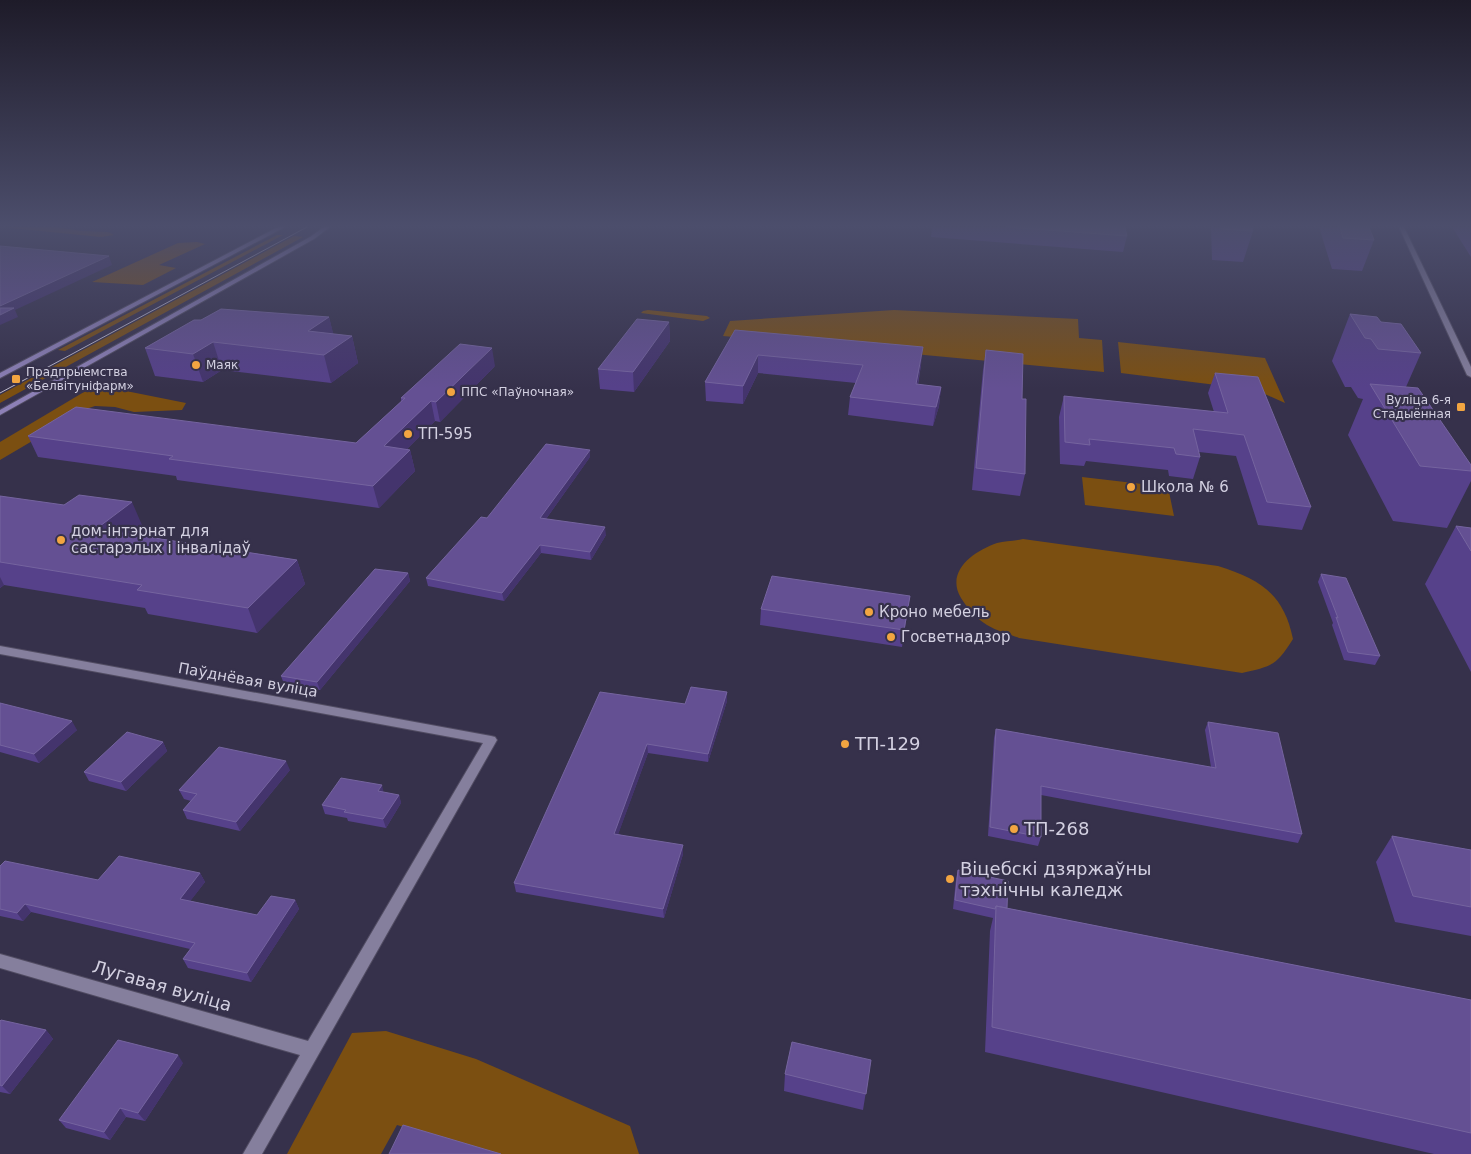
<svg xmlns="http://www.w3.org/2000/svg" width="1471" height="1154" viewBox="0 0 1471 1154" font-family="'DejaVu Sans',sans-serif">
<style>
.green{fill:#7b4f11}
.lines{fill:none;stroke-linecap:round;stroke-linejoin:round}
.minor-casing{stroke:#514c62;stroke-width:2}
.tertiary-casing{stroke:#514c62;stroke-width:2}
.secondary-casing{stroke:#514c62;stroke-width:2}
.minor{fill:#857f9d;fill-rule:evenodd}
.tertiary{fill:#857f9d;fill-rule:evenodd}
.secondary{fill:#8d80b7;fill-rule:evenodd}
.tram{stroke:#bdbacc;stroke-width:1}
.wall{fill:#56418a}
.shaded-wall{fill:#44346d}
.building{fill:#645093;stroke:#75649f}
.poi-dot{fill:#f2a541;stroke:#36314b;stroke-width:2}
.labels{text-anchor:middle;stroke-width:4.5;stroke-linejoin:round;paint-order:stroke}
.far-poi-label{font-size:12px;fill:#d3d0e1;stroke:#36314b;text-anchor:start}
.poi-label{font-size:15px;fill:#d3d0e1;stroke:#36314b;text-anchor:start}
.street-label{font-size:15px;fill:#d3d0e1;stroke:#36314b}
.near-poi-label{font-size:18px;fill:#d3d0e1;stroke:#36314b;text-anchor:start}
.near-street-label{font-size:18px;fill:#d3d0e1;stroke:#36314b}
</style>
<rect width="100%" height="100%" fill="#36314b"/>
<path class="green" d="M1,227H55L82,231L108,232L114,235L101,237Z
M277,235H283L65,351L58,350Z
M294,236L303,237L0,403V395Z
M197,242L205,244L159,265L176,268L143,285L92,282L178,243Z
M648,310L707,316L710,318L703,321L641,313L643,311Z
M894,310L1078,319L1079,338L1102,340L1104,372L723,336L730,321Z
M1118,342L1265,358L1285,403L1256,390L1121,373Z
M106,383L118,384L121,390L186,403L182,410L134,412L115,407L95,406L61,417L34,440L0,460V442L89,389Z
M1082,477L1168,487L1174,516L1085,505Z
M1023,539L1218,566C1260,579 1284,594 1293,639C1276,666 1272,666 1242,673L1019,638C1009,634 997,631 987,625C976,618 968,609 961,598C945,571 974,551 997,543C1005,541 1015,541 1023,539Z
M386,1031L476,1059L630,1126L639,1154H495L397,1125L381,1154H287L352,1033Z"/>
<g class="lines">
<defs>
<path id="minor" d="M0,646L491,736L495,737L497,740L262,1154H243L300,1055L0,968V954L308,1041L483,743L0,654Z"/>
<path id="tertiary" d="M1399,227H1404L1471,367V377L1467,375Z"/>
<path id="secondary" d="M278,227H285L0,378V373Z
M324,227H330L314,239L0,415V410L310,237Z"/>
</defs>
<use href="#minor" class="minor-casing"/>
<use href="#tertiary" class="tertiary-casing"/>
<use href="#secondary" class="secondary-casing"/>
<use href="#minor" class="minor"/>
<use href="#tertiary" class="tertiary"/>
<use href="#secondary" class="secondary"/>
<path class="tram" d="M0,393L307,227"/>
</g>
<path class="wall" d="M932,227H1125L1127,236L1123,252L931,237Z
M1211,227H1252L1253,231L1243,262L1212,260Z
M1319,227H1369L1374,240L1362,271L1332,269Z
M1452,227H1471V257Z
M1350,314L1381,322L1421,353L1406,387L1471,465V481L1447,528L1393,521L1348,435L1363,399L1358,398L1351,387H1345L1332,361Z
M329,317L333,334L352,336L358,363L331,383L222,370L203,382L155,376L145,348L201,320Z
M669,322L670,341L634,392L600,389L598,369Z
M735,330L921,365L918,385L941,387L939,406L933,426L848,415L850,397L856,383L758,373L743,404L706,401L705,382Z
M986,350L1022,399L1025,474L1020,496L972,490L983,370Z
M495,366L440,422L435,421L407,449L410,450L415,471L379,508L177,480L176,476L38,457L28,436L356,443L401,402V398Z
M1215,373L1311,507L1302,530L1258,525L1236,456L1199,452L1200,457L1193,479L1169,476L1168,470L1086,461L1084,466L1060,464L1059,417L1064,396L1214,412L1208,393Z
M590,457L546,519L606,535L591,560L541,553L504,601L428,586L426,578L487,518Z
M0,496L142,525L130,534L297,560L305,584L257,633L148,614L145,608L4,585L0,588Z
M1456,526L1471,528V672L1425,584Z
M408,573L410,581L320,690L284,684L281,676Z
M1321,574L1380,656L1375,665L1344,660L1332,625L1333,623L1318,582Z
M910,596L902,647L760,625L761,609Z
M727,692V701L708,762L648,753L618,834L683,854L664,918L516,892L514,883L685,704Z
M0,703L77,730L39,763L0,752Z
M1208,722L1302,834L1298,843L1041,795V837L1038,846L988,836L994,738L996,729L1211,767L1205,730Z
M163,742L167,751L126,791L89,781L84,772Z
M290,770L240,831L187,819L183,810L191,801L184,799L179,790Z
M399,795L401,803L386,828L348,821L347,818L325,814L322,805Z
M1392,836L1471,850V936L1395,922L1376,862Z
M0,866L98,880L200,873L205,882L190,901L257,915L295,900L299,909L251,982L188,968L183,959L190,949L31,912L23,921L0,916Z
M958,870L1007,908L1471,1000V1154H1434L985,1052L990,931L993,918L953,909L956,879Z
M0,1021L46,1030L53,1039L10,1094L0,1092Z
M871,1060L863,1110L784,1091L785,1074Z
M183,1063L145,1121L126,1117L110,1140L66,1128L59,1120Z"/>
<path class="shaded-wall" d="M109,256L112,265L15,310L18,317L0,325V306Z
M329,317L336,344L308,331Z
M669,322L670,341L634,392L633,372Z
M352,336L358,363L331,383L324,355Z
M213,342L222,370L203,382L193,354Z
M923,347L921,365L914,403L916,384Z
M492,348L495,366L440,422L436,402Z
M758,355V373L743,404V386Z
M941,387L939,406L933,426L936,407Z
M431,401L435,421L389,467L384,446Z
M410,450L415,471L379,508L373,486Z
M590,450V457L541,526L540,518Z
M132,502L142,525L107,552L96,529Z
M605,527L606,535L591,560L590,552Z
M540,545L541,553L504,601L502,593Z
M297,560L305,584L257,633L248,608Z
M408,573L410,581L320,690L317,682Z
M0,577L4,585L0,588Z
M727,692V701L708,762V754Z
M72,721L77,730L39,763L34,754Z
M163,742L167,751L126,791L121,782Z
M647,744L648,753L615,843L614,834Z
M286,761L290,770L240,831L236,822Z
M382,785L384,794L378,791Z
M399,795L401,803L386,828L383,819Z
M683,845V854L664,918L663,909Z
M200,873L205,882L185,908L180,899Z
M295,900L299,909L251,982L247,973Z
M25,904L31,912L23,921L17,913Z
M46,1030L53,1039L10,1094L2,1086Z
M178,1055L183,1063L145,1121L138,1113Z
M120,1108L126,1117L110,1140L104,1132Z"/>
<path class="building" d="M1008,227H1125L1127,236Z
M1221,227H1252L1253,231L1221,229Z
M1340,227H1369L1374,240L1343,238Z
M0,246L109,256L0,306Z
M0,308H14L0,315Z
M221,309L329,317L308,331L352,336L324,355L213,342L193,354L145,348L194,320H201Z
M1350,314L1377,317L1381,322L1401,324L1421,353L1378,349L1371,339L1365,338Z
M637,319L669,322L633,372L598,369Z
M735,330L923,347L916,384L941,387L936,407L850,397L863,365L758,355L743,386L705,382Z
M460,344L492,348L436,402L431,401L384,446L410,450L373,486L169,459L173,456L28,436L76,407L356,443L405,398H401Z
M986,350L1023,354L1022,399H1026L1025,474L976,468Z
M1215,373L1258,377L1311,507L1267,502L1244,435L1193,429L1200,457L1176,454L1174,448L1089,439L1090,445L1065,442L1064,396L1228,413Z
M1370,384L1418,388L1471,465V471L1420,466Z
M546,444L590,450L540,518L605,527L590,552L540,545L502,593L426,578L481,517L487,518Z
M79,495L132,502L96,529L297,560L248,608L137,590L142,585L0,562V496L64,505Z
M1456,526L1471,528V551Z
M375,569L408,573L317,682L281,676Z
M1321,574L1346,578L1380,656L1348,652L1336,617L1338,618Z
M772,576L910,596L904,630L761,609Z
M691,687L727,692L708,754L647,744L614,834L683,845L663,909L514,883L600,692L685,704Z
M0,703L72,721L34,754L0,745Z
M1208,722L1278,733L1302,834L1041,786V837L990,827L996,729L1216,768Z
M127,732L163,742L121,782L84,772Z
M219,747L286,761L236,822L183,810L197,794L179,790Z
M341,778L382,785L378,791L399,795L383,819L344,812L346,810L322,805Z
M1392,836L1471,850V907L1413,896Z
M119,856L200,873L180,899L257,915L271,896L295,900L247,973L183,959L195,943L25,904L17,913L0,909V866L5,861L98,880Z
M958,870L1008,881L1007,908L996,906L995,909L955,900Z
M996,906L1471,1000V1133L992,1027Z
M1,1020L46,1030L2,1086L0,1085V1021Z
M118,1040L178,1055L138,1113L120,1108L104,1132L59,1120Z
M792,1042L871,1060L866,1094L785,1074Z
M403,1125L501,1154H389Z"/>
<linearGradient id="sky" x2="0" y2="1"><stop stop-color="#1e1b29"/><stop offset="0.58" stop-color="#4c4e6c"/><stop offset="1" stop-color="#4c4e6c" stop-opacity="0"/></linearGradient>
<rect width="1471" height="389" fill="url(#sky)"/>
<g class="poi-dot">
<circle cx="196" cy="365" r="5"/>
<rect x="11" y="374" width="10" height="10" rx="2.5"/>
<circle cx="451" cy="392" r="5"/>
<rect x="1456" y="402" width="10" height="10" rx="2.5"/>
<circle cx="408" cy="434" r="5"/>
<circle cx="1131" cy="487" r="5"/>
<circle cx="61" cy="540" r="5"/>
<circle cx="869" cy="612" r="5"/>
<circle cx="891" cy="637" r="5"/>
<circle cx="845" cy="744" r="5"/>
<circle cx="1014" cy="829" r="5"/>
<circle cx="950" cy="879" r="5"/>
</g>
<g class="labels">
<g class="far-poi-label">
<text x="206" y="369">Маяк</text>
<text x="26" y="376">Прадпрыемства<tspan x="26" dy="14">«Белвітуніфарм»</tspan></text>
<text x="461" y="396">ППС «Паўночная»</text>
<text x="1451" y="404" text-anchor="end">Вуліца 6-я<tspan x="1451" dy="14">Стадыённая</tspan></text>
</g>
<g class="poi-label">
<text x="418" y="439">ТП-595</text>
<text x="1141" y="492">Школа № 6</text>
<text x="71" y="536">дом-інтэрнат для<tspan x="71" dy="17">састарэлых і інвалідаў</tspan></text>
<text x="879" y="617">Кроно мебель</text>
<text x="901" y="642">Госветнадзор</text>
</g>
<g class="street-label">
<text transform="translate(248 680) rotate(10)" y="5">Паўднёвая вуліца</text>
</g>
<g class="near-poi-label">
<text x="855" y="750">ТП-129</text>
<text x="1024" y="835">ТП-268</text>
<text x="960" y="875">Віцебскі дзяржаўны<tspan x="960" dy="21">тэхнічны каледж</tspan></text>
</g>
<g class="near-street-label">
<text transform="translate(162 986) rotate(16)" y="6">Лугавая вуліца</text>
</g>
</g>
</svg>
